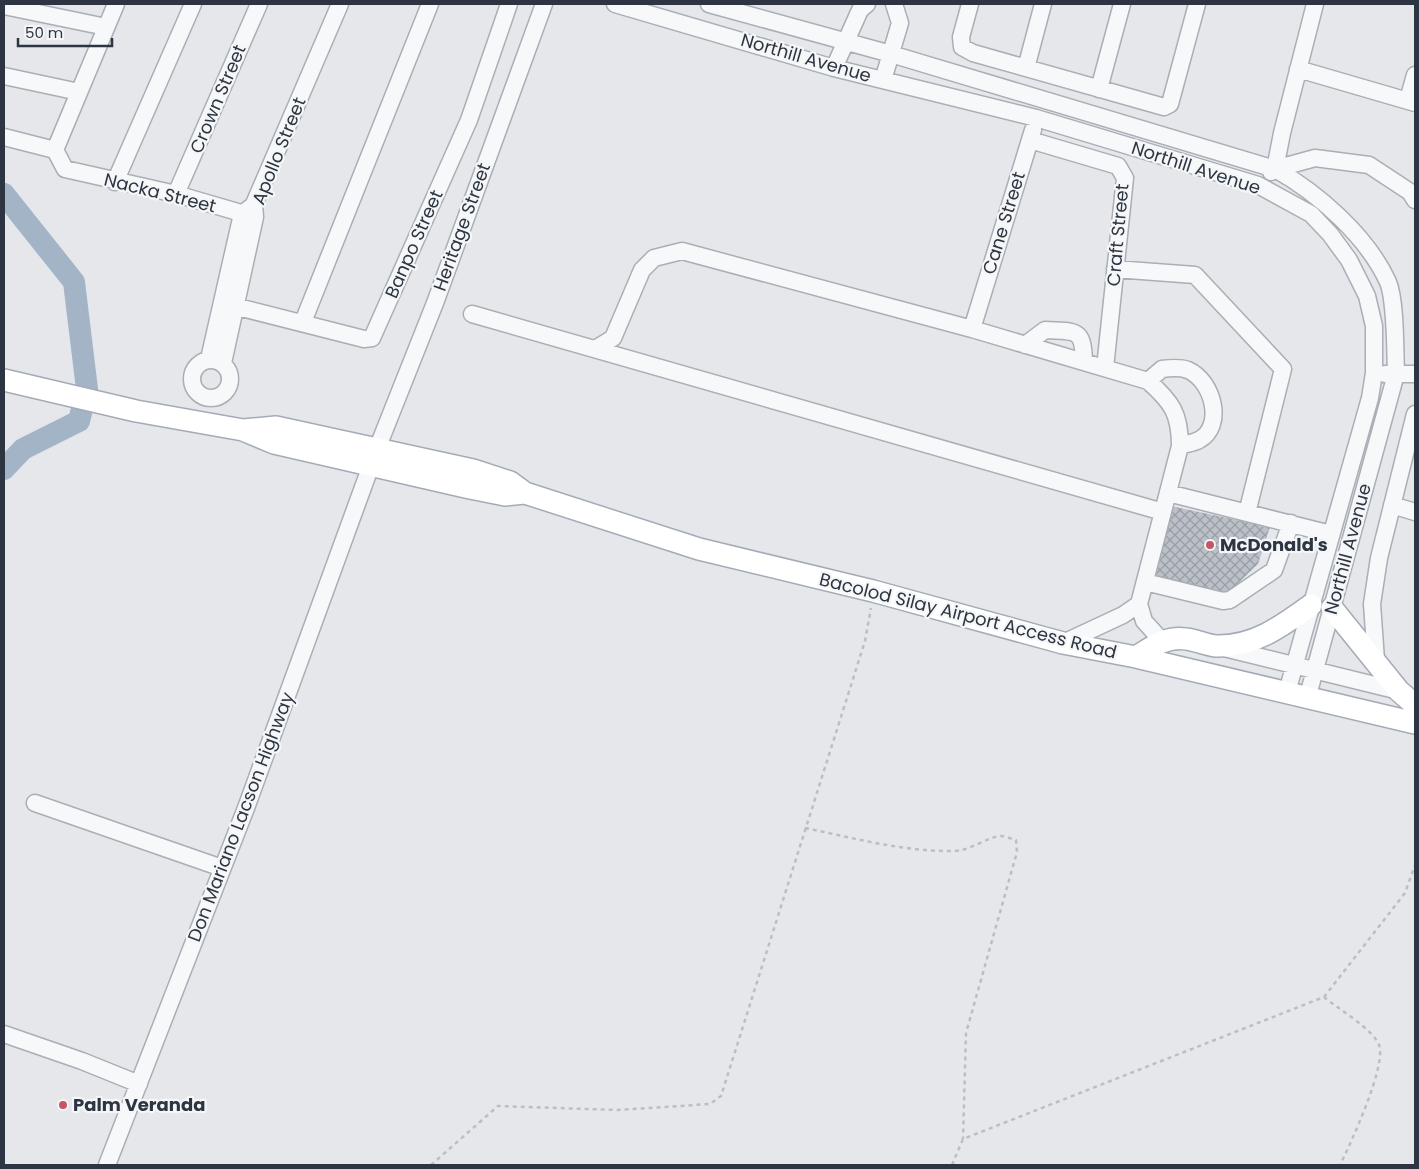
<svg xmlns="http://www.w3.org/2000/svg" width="1419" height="1169" viewBox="0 0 1419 1169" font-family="Poppins,sans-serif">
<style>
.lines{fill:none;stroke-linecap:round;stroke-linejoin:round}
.river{stroke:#a4b4c7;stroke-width:22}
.building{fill:url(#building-cross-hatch)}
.minor-casing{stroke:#aaaeb5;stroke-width:19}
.major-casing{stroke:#a5abb6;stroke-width:24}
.path{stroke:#bbbec3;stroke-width:2.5;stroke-dasharray:4 4;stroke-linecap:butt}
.minor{stroke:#f7f8fa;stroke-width:16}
.major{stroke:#fff;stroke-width:21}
.poi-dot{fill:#c35764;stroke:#f4f6f8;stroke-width:2}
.labels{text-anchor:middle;stroke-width:4.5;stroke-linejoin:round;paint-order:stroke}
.street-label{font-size:18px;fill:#2e3542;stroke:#f4f6f8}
.poi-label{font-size:18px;font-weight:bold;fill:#2e3542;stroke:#f4f6f8;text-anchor:start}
</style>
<defs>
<pattern id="building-cross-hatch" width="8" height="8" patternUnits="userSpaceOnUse" patternTransform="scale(1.25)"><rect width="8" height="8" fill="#bcc0c8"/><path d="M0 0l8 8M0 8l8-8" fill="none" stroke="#999da4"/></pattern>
</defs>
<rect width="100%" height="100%" fill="#e5e7eb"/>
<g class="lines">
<path class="river" d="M4,194L74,282L87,389L79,421L23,449L4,469"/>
</g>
<path class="building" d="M1166,505L1270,527L1258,564L1228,593L1149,574Z"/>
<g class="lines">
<defs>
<path id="minor" d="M116,4L55,150L65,169L176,194L255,217
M615,4L834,68L1036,118L1258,185L1311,214L1330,234L1349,260L1367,296L1374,326V373L1370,398L1287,692
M709,4L891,54L1275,169C1318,193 1367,236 1388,282C1396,301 1395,352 1396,374L1307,699
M970,4L961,37L962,47L973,53L1164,107L1170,104L1197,4
M4,6L106,27
M834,68L860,10L867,4
M1026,68L1043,4
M1298,69L1415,103
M4,76L79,92
M883,80L900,23L894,4
M1099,89L1122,4
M1408,100L1415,75
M4,137L55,150
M1030,140L1118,166L1125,178L1105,368
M1275,169L1282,133L1315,4
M1271,172L1275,169L1315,158L1369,165L1410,192L1415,200
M115,182L193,4
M176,194L259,4
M1115,269L1195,275L1283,369L1247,513
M222,303L364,339L372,338L469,120L509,4
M472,314L1163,512
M303,322L430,4
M972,329L1033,130
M1025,345L1045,330C1076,332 1083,327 1084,362
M595,349L613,338L642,270L654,258L682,251L972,329L1148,381C1172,402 1180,414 1180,446L1139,604
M209,359L242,214L251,207
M192 379a19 19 0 1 1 38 0a19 19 0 1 1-38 0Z
M223,363L255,217L254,204L340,4
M1385,374H1415
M1148,381L1162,369C1170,368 1180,367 1188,370C1213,381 1225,426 1199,440C1193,443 1186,444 1180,446
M1168,493L1331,534
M1392,505L1415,512
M1145,582L1223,601L1230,600L1274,570L1291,523
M1139,604L1144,621L1162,641
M1063,643L1123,615L1139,604
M1224,648L1399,691
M1376,660L1372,604L1379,558L1415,414
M35,803L222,868
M4,1034L82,1061L139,1084
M107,1165L246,808L377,449L435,303L544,4"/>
<path id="major" d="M4,380L136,411L243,430L274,443L470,488L505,495L524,493
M243,430L276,427L473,470L510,482L525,493L699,549L873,591L1063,643L1136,657L1415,723
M1332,608L1399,691L1415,705
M1136,657C1152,647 1166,636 1186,639C1196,640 1206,645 1216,646C1254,647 1282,626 1311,605"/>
</defs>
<use href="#minor" class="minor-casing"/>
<use href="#major" class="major-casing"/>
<path class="path" d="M805,828C854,838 904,852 954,851C970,851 989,836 1001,836C1006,836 1011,839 1016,840L1017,852L966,1033L963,1139
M1324,997C1337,1008 1374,1030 1379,1045C1387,1065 1350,1145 1340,1165
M431,1165L498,1106L617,1110L710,1104L721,1096L865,641L871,608
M952,1165L963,1139L1324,997L1405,893L1415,865"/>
<use href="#minor" class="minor"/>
<use href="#major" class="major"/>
</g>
<g class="poi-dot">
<circle cx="1210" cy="545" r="5"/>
<circle cx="63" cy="1105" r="5"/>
</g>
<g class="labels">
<g class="street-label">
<text transform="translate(806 58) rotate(16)" y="6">Northill Avenue</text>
<text transform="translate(218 99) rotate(-67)" y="6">Crown Street</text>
<text transform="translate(279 151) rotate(-68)" y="6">Apollo Street</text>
<text transform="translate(1196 168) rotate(18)" y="6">Northill Avenue</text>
<text transform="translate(160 193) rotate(14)" y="6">Nacka Street</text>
<text transform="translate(1004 223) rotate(-73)" y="6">Cane Street</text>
<text transform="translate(462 227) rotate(-70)" y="6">Heritage Street</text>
<text transform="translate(1118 235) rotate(-85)" y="6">Craft Street</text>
<text transform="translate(414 244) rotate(-66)" y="6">Banpo Street</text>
<text transform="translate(1348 549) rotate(-75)" y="6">Northill Avenue</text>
<text transform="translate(968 616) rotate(14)" y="6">Bacolod Silay Airport Access Road</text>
<text transform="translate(241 817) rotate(-69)" y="6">Don Mariano Lacson Highway</text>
</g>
<g class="poi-label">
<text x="1220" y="551">McDonald's</text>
<text x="73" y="1111">Palm Veranda</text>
</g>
</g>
<rect width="1419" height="1169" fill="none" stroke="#2e3542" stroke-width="10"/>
<path d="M18 38v8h94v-8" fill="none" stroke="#2e3542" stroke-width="2.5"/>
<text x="25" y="38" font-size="15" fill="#2e3542" stroke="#f4f6f8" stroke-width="4" paint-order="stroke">50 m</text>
</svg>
